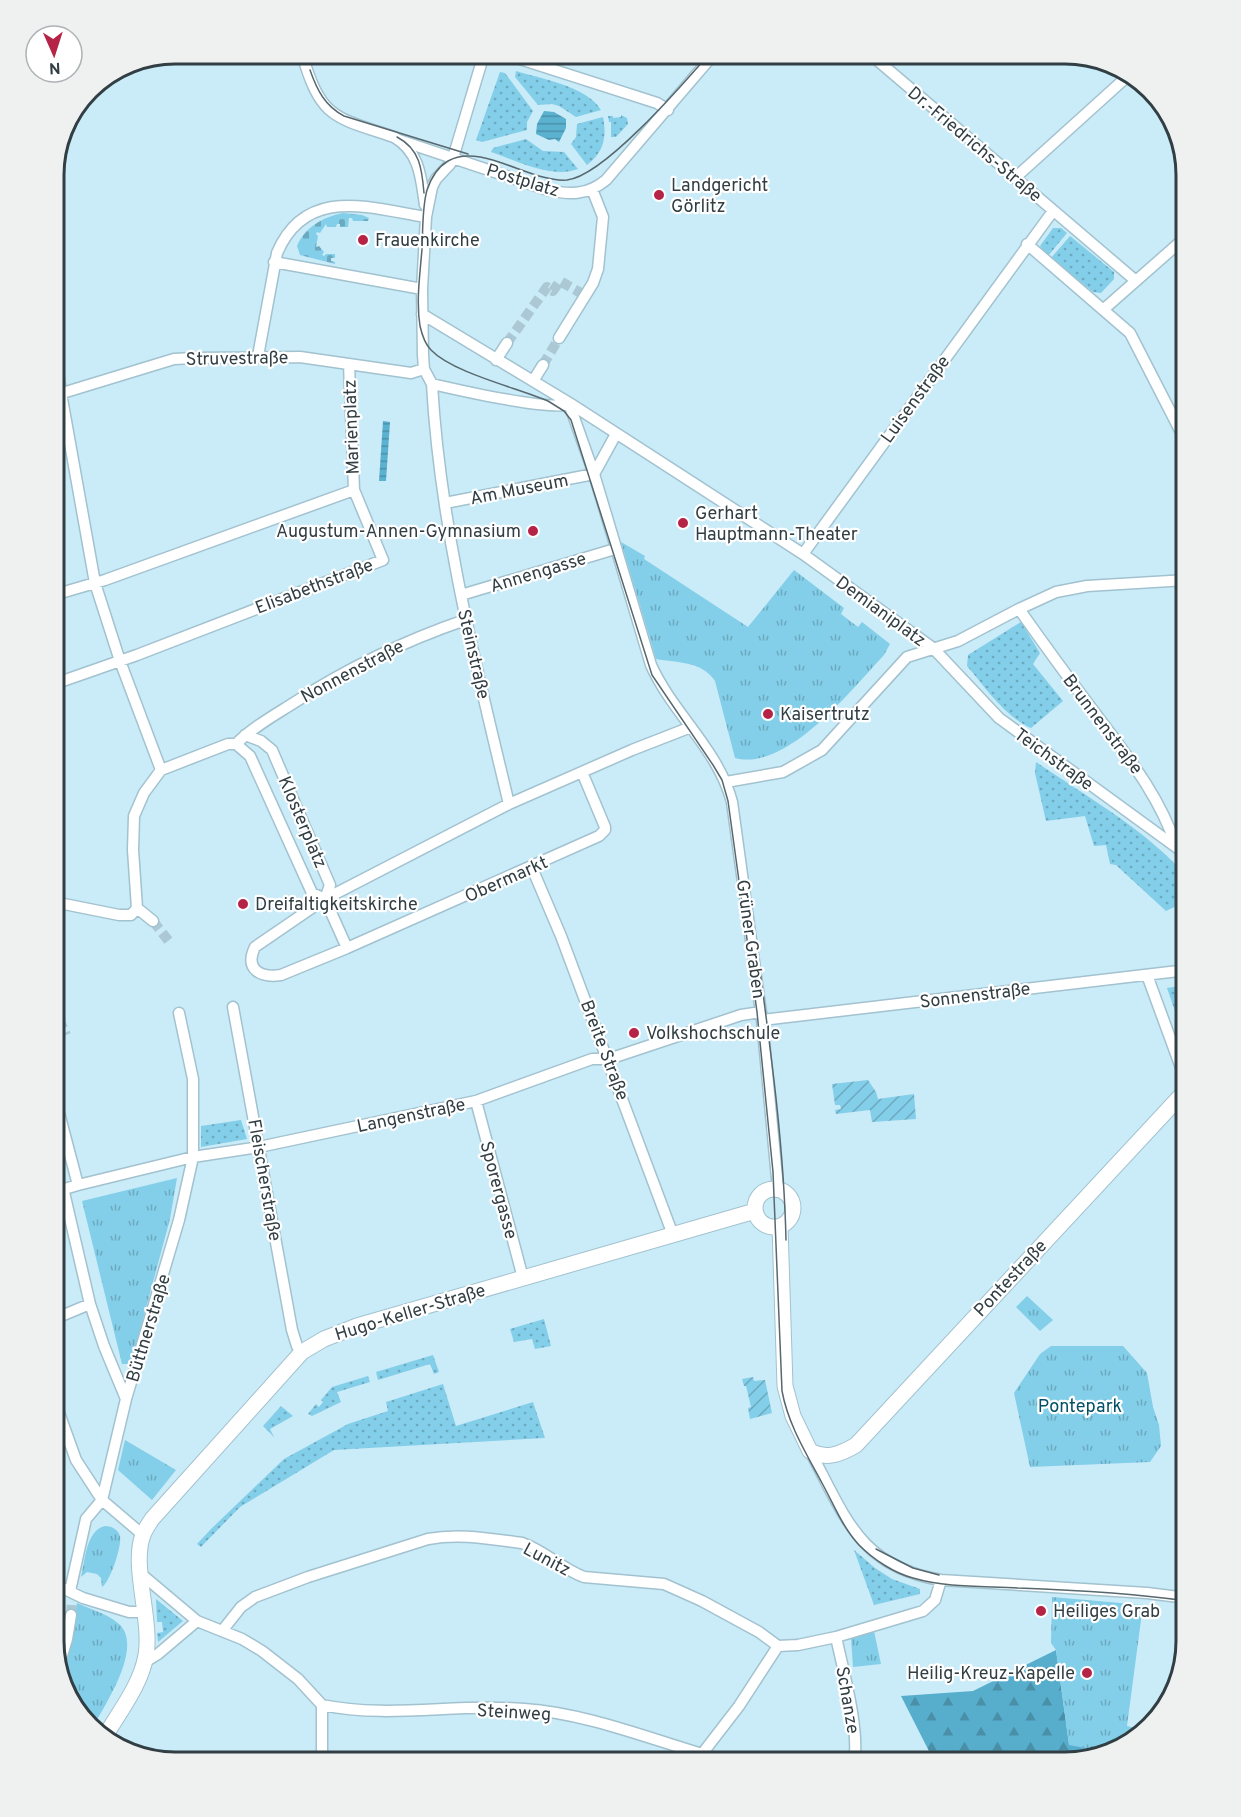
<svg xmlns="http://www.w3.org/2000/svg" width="1241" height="1817" viewBox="0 0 1241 1817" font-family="Overpass,sans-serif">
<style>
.grass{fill:url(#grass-dots)}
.forest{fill:url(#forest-firs)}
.cemetery{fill:url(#cemetery-stones)}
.park{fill:url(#park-tufts)}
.garden{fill:url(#garden-furrows)}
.water{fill:url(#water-rules)}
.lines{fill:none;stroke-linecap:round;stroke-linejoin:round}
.street-tunnel{stroke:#abc8d4;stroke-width:10;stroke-dasharray:10 5;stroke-linecap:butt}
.street-casing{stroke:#a2c2cf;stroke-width:13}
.secondary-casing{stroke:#a2c2cf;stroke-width:17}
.street{stroke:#fff;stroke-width:10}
.secondary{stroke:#fff;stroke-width:15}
.tram{stroke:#57686f;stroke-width:1.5}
.poi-dot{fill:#b52346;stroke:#fff;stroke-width:2}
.labels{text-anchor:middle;stroke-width:4.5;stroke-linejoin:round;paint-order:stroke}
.street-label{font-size:18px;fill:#313e43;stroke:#fff}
.poi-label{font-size:18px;fill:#313e43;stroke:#fff;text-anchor:start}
.park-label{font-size:18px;fill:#025166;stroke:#fff}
.rim{fill:none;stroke:#313e43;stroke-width:3}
</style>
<defs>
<pattern id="grass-dots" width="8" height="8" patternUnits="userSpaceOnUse" patternTransform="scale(1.5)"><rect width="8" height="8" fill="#83cee9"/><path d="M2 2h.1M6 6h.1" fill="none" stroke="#6ca9be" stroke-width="1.8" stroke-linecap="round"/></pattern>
<pattern id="forest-firs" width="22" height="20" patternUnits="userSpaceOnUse" patternTransform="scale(1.5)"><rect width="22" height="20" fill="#57aecc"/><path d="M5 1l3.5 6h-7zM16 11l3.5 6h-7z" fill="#498fa7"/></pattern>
<pattern id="cemetery-stones" width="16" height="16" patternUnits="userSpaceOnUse" patternTransform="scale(1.5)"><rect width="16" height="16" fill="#83cee9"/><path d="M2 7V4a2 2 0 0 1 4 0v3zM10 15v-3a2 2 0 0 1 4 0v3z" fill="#6ca9be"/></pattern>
<pattern id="park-tufts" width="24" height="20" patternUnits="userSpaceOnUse" patternTransform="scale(1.5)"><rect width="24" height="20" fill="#83cee9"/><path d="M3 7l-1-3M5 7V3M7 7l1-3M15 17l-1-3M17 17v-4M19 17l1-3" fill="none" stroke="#6ca9be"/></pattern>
<pattern id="garden-furrows" width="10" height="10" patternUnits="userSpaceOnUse" patternTransform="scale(1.5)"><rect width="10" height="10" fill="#83cee9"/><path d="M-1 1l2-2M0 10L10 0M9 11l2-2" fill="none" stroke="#6ca9be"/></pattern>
<pattern id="water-rules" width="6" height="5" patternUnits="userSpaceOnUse" patternTransform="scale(1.5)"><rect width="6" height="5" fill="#5ab1d0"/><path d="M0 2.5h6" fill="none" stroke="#4b91aa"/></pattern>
</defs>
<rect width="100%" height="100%" fill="#caebf8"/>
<path class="grass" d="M516,71C541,79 587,86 601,110L576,117L559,106L552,104L538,105L515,77Z
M500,72L505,73L533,111L527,122V130L482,142L476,140Z
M621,115L627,118L628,124L616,137H611V122H609L608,116H613V118L621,117Z
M603,117C607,137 604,152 587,165L571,144L576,137L577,124Z
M526,139L543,151L564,152L578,169C551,179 518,161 491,152L493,148Z
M1053,228H1061L1067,233L1048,256L1040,246Z
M1070,236L1114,272V279L1101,293L1093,292L1051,258Z
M1021,622L1040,653L1033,664L1063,701L1031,728C1004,716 986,688 967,666L968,655Z
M1036,762C1087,797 1147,830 1187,877V901L1166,911L1116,865L1110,864L1106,845L1094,846L1085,816L1046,821L1035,773Z
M1187,985V1046L1167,988Z
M241,1120L247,1139L201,1147V1126Z
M544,1319L551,1346L535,1349L532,1339L514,1342L510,1329Z
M433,1355L439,1372L434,1374L430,1364L378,1380L376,1372Z
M368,1376L370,1382L337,1392L341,1402L312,1416L308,1414L316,1404L319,1407L323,1402L321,1400L332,1387Z
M443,1384L456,1426L533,1402L545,1438L334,1450L240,1507L201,1547L197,1544L211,1529L284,1459L348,1424L388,1411L386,1402Z
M281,1406L293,1416L270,1429L274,1437L263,1426Z
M854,1550L875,1568L892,1579L920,1589V1594L874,1605Z
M156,1599L183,1621L158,1642L157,1633L163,1632L162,1622H157Z"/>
<path class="forest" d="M1056,1650L1069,1744L1101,1751V1754L1066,1763H935L901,1696L973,1691Z"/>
<path class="cemetery" d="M343,213L362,215L369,218L368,221H353L352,218H349L348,227H340V224H337L336,227H327L326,224L320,233L317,232L316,234L318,236L316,247L319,246L324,252L322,255L324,256L326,254H335V258H331V261L335,262V264L300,255L297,246C305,227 323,217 343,213Z"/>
<path class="park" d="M621,542L645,556L644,559L748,627L794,570L844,608L841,614L858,627L862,622L890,644L884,655C852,689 787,772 735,758L715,681C702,661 678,663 656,659Z
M177,1178L170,1219L131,1364H122L82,1201Z
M1027,1296L1053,1320L1040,1331L1016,1307Z
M1051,1346H1123L1147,1373L1153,1407L1159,1425L1161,1446L1150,1462L1030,1467L1014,1393L1040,1354Z
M125,1440L176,1470L152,1500L118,1470Z
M105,1526C111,1526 118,1529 120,1536C122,1546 110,1582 102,1587L101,1578L97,1574L87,1572L81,1577C85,1561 86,1530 105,1526Z
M1052,1597L1143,1605L1127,1726L1135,1728C1132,1750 1119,1749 1101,1754V1751L1069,1745L1056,1650L1051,1643Z
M77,1603C90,1609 108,1614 119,1624C144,1647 105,1704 93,1727L70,1702L60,1665L70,1641Z
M874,1631L881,1664L853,1667L851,1638Z"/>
<path class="garden" d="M868,1080L876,1092L878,1099L914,1094L916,1119L872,1122L870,1110L836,1114L835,1110L841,1109L840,1105H835L832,1084Z
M753,1377L754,1381L765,1380L772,1413L750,1419L748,1408L751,1407L746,1386H744L742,1379Z"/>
<path class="water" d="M544,111L554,112L566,119V128L559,142L555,139L549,140L536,134L537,124Z
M383,421L390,422L386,481H379Z"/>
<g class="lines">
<path class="street-tunnel" d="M507,343L547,287L553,291L560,281L586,296
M543,365L559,338
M153,921L171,944
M59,1019L66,1035
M71,1615L72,1600"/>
<defs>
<path id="street" d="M302,54C321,119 334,117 394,137C420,152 421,178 425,205
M484,54L453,158L450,164L436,179L432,187L426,217L422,289L423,355L424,369L432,384C458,390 550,411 571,404
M504,54L657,103L668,110
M870,54L1136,281
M399,140L548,190C570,195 588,195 606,180L714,54
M1016,177L1130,74
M1027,244L1130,333L1187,444
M274,262L422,289
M1104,309L1187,236
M422,314L571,404L803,554L933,648L999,718L1187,855
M559,338L593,283L598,269L603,217L592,189
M54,343L61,393L95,583L120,661L161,770
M258,356L277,253C306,185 370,208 426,217
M496,360L507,343
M533,381L543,365
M432,384C440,527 476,666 509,804
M56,395L174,359L194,358L300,357L411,373L424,369
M571,404V409L594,474L651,665C673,714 718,749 732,802L762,1020L778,1189
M594,474L616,434
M445,503L594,474
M803,554L1053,211
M54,595L105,580L354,490
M461,595L615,549
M1019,609C1043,643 1067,676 1092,709C1124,752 1159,794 1176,846L1187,839
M54,684L137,655L383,560L354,490L349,364
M245,735L261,741L272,750L330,885L325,899
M236,744C252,728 273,716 292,704C346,669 404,641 465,620
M582,772L605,827V830L599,836L347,948L281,975C261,978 244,970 255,947L325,899L509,804L632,750L691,727
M726,782L783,772L822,750L907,657L958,641L1019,609L1056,592L1087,586L1187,580
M532,868L561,936L673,1235
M325,899L347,948
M54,902L119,915H131L137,908
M137,908L133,850L134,816L144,793L161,770L228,744H236L250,756L312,893L325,899
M137,908L153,921
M1147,975L1187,1084
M54,1003L59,1019
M233,1007L292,1330L297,1346L302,1352
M762,1020L1187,970
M54,1094L78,1185
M476,1101L523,1278
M63,1188L90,1304L104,1346L126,1399
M54,1192L78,1185L193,1157L259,1147L476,1101L592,1059H609L741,1015L761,1012
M54,1319L90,1304
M54,1399L76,1460L102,1500L143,1535
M810,1451C845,1516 859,1567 941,1580L1147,1593L1187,1598
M140,1573L197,1621L242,1639L262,1651L298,1679L322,1705V1763
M54,1584L83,1598L129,1612H146
M70,1591L86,1519L102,1500L126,1399L179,1220L193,1157V1079L179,1013
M222,1631L241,1607L255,1597L308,1577L428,1539C460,1533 490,1539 522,1543C545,1551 562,1569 584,1577L664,1584L702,1601L759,1632L778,1646L798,1645L836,1637L923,1611L935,1600L941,1580
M836,1637C843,1670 860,1730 854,1763
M60,1662L67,1639L71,1615
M145,1662L158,1654L197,1621
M322,1705C390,1719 456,1703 524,1709C584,1713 645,1737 702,1754
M698,1763L702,1754L739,1706L778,1646"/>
<path id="secondary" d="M755 1208a19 19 0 1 1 38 0a19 19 0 1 1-38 0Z
M780,1226L785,1386L793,1416L810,1451C826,1460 841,1454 856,1445L1187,1089
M104,1738C119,1712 141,1685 146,1655C152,1620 131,1565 143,1535C145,1529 149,1524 152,1519L302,1352L324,1339L357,1326L755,1211"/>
</defs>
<use href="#street" class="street-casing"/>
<use href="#secondary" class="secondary-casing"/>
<use href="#street" class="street"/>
<use href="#secondary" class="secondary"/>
<path class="tram" d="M709,54C683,84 604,176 567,180C531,183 481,142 448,161C438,167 431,178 427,190C422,208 423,229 422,249C420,274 416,301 420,326C422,335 425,344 431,350C453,373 518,388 548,401L564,411L571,420L652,675L713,765L722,780L728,801L757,1012L773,1172L782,1391C788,1424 806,1453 822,1483C833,1503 843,1528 859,1545C874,1560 894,1573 913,1578C947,1588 984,1586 1018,1588C1075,1590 1131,1593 1187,1601
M310,70C317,90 325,106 344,116L468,154
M397,137C420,149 422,169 424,193
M760,971C772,1060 784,1150 786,1240
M876,1549L913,1568L939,1575"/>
</g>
<g class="poi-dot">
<circle cx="659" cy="195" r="6"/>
<circle cx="363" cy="240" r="6"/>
<circle cx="683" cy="523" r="6"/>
<circle cx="533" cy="531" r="6"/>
<circle cx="768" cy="714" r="6"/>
<circle cx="243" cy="904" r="6"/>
<circle cx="634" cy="1033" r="6"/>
<circle cx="1041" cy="1611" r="6"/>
<circle cx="1087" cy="1673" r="6"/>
</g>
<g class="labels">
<g class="street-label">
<text transform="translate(975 144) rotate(40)" y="6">Dr.-Friedrichs-Straße</text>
<text transform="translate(523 180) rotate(17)" y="6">Postplatz</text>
<text transform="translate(237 358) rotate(-1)" y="6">Struvestraße</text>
<text transform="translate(915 399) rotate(-54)" y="6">Luisenstraße</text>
<text transform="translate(351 427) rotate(-92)" y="6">Marienplatz</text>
<text transform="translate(519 489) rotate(-11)" y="6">Am Museum</text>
<text transform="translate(538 572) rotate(-17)" y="6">Annengasse</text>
<text transform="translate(314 586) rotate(-21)" y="6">Elisabethstraße</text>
<text transform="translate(881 611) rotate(36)" y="6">Demianiplatz</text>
<text transform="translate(474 654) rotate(77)" y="6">Steinstraße</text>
<text transform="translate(352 671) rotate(-28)" y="6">Nonnenstraße</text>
<text transform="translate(1103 724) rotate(53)" y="6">Brunnenstraße</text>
<text transform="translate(1054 759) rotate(36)" y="6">Teichstraße</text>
<text transform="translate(303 822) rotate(67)" y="6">Klosterplatz</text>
<text transform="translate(506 879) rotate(-24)" y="6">Obermarkt</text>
<text transform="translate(751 939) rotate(82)" y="6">Grüner Graben</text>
<text transform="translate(975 995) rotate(-7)" y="6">Sonnenstraße</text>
<text transform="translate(605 1050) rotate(69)" y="6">Breite Straße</text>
<text transform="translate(411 1115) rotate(-12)" y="6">Langenstraße</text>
<text transform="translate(265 1180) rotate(80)" y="6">Fleischerstraße</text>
<text transform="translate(499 1190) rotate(75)" y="6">Sporergasse</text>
<text transform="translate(1010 1278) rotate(-47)" y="6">Pontestraße</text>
<text transform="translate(410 1312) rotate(-17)" y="6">Hugo-Keller-Straße</text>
<text transform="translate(148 1328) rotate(-73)" y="6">Büttnerstraße</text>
<text transform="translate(547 1559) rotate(28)" y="6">Lunitz</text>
<text transform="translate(848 1700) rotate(80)" y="6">Schanze</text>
<text transform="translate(514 1712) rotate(3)" y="6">Steinweg</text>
</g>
<g class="poi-label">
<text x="671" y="191">Landgericht<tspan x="671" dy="21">Görlitz</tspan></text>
<text x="375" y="246">Frauenkirche</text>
<text x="695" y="519">Gerhart<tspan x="695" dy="21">Hauptmann-Theater</tspan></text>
<text x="521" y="537" text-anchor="end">Augustum-Annen-Gymnasium</text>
<text x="780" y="720">Kaisertrutz</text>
<text x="255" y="910">Dreifaltigkeitskirche</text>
<text x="646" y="1039">Volkshochschule</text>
<text x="1053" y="1617">Heiliges Grab</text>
<text x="1075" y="1679" text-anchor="end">Heilig-Kreuz-Kapelle</text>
</g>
<g class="park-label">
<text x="1080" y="1412">Pontepark</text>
</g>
</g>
<path d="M0 0H1241V1817H0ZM175 64H1065A111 111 0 0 1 1176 175V1641A111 111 0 0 1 1065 1752H175A111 111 0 0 1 64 1641V175A111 111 0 0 1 175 64Z" fill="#eff0f0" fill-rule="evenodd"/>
<path class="rim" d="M175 64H1065A111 111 0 0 1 1176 175V1641A111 111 0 0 1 1065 1752H175A111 111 0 0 1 64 1641V175A111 111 0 0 1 175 64Z"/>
<g transform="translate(54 54) rotate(177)"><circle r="28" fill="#ffffff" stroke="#adb2b4" stroke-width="1.5"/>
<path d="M0-4.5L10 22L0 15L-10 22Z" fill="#b52346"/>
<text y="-9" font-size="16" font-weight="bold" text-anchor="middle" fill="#313e43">N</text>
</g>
</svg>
